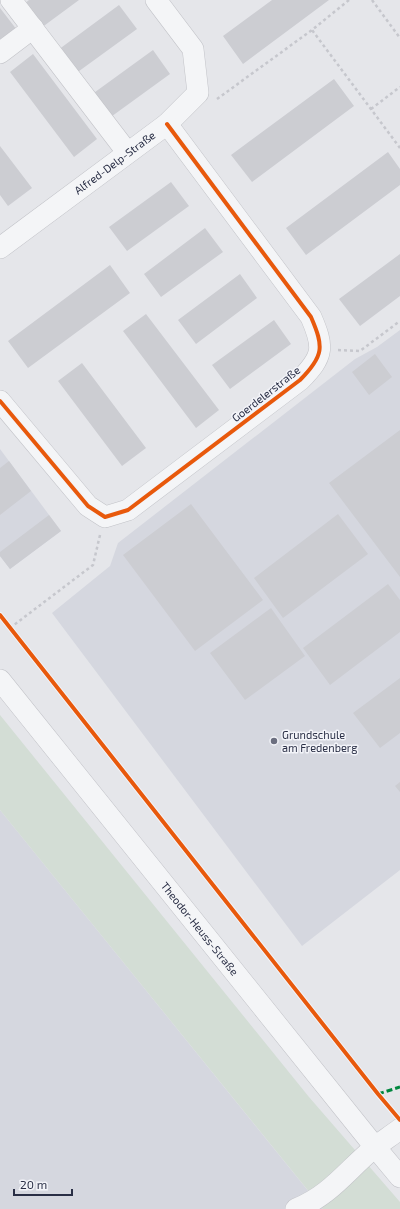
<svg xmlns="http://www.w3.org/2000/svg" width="400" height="1209" viewBox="0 0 400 1209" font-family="'Exo 2',sans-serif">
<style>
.built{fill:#d5d7df}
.green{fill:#d3ddd5}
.building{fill:#cccdd2}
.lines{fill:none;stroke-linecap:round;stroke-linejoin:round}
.minor-casing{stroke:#c2c3c8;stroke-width:22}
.path{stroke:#c6c7cd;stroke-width:2.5;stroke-dasharray:3 3;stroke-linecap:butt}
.minor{stroke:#f4f5f7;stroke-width:21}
.quiet{stroke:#00873e;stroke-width:3;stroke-dasharray:6 3;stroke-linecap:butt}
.cycleway-casing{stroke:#f3f4f9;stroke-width:6}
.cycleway{stroke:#e8590c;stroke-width:4}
.poi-dot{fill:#6b6e7f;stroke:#f3f4f9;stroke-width:1.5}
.labels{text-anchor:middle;stroke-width:3;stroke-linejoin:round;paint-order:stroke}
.street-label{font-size:11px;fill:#292e45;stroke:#f3f4f9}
.poi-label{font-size:11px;fill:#292e45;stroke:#f3f4f9;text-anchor:start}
</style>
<rect width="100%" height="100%" fill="#e5e6ea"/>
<path class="built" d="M400,330V870L302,946L52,613L110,566L118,543L355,359L377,347Z
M0,449L61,531L10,569L0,556Z
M0,810L322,1208L323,1209H0Z"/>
<path class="green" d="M0,715L309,1097L400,1202V1209H323L0,810Z"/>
<path class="building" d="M29,0H79L41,28L24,4Z
M272,0H329L243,64L223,36Z
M119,5L137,29L75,74L58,50Z
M0,8L17,30L0,43Z
M153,50L170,74L108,119L91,95Z
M33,54L97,139L74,157L10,72Z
M334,79L354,106L252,182L231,155Z
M0,146L32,188L8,206L0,195Z
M388,152L400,169V185L306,255L286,228Z
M171,182L189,206L127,251L109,227Z
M205,228L223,252L161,297L144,274Z
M400,254V296L360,326L339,299Z
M110,265L130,293L28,368L8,341Z
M240,274L257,298L196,344L178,320Z
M146,314L219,410L196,428L123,331Z
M274,320L291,344L230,389L212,365Z
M375,354L392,377L369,395L352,372Z
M82,363L146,448L122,466L58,381Z
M400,430V577L329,483Z
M9,461L31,491L0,515V468Z
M191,504L263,600L195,651L123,555Z
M338,514L368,554L283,618L254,578Z
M49,515L61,531L10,569L0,556V552Z
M388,584L400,600V632L330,685L303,648Z
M271,608L305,656L245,700L210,653Z
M400,678V733L380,748L353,713Z
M400,782V792L395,786Z"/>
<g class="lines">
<defs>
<g id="minor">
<path d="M11,0L127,152"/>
<path d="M0,53L33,28"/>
<path id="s1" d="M0,248L167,124L198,93L193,49L156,0"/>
<path d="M0,401L88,506L105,517L128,510L300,380C324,356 324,347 311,317L167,124"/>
<path id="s2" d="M0,680L375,1147L400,1177"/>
<path d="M296,1209C331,1195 347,1170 375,1147C383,1141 392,1135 400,1129"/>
</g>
</defs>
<use href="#minor" class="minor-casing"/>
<path class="path" d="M349,0L312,30L400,148
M372,0L400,38
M217,99L312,30
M371,109L400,87
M338,350L360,351L400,321
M10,628L93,565L100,535"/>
<use href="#minor" class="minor"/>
<path class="quiet" d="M378,1094L400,1087"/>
<defs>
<path id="cycleway" d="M0,401L88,506L105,517L128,510L300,380C324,356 324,347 311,317L167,124
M0,615L378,1094L400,1120"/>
</defs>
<use href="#cycleway" class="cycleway-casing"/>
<use href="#cycleway" class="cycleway"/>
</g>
<circle class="poi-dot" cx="274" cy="741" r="4"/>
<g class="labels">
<g class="street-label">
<text dy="4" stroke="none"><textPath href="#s1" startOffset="143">Alfred-Delp-Straße</textPath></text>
<text transform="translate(266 394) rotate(-38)" y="4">Goerdelerstraße</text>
<text dy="4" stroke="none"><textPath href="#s2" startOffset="319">Theodor-Heuss-Straße</textPath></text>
</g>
<g class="poi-label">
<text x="282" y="739">Grundschule<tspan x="282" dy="13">am Fredenberg</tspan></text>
</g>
</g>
<path d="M14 1189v6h58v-6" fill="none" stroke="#292e45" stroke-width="2"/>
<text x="20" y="1189" font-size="12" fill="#292e45" stroke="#f3f4f9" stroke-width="3" paint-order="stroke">20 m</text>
</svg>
